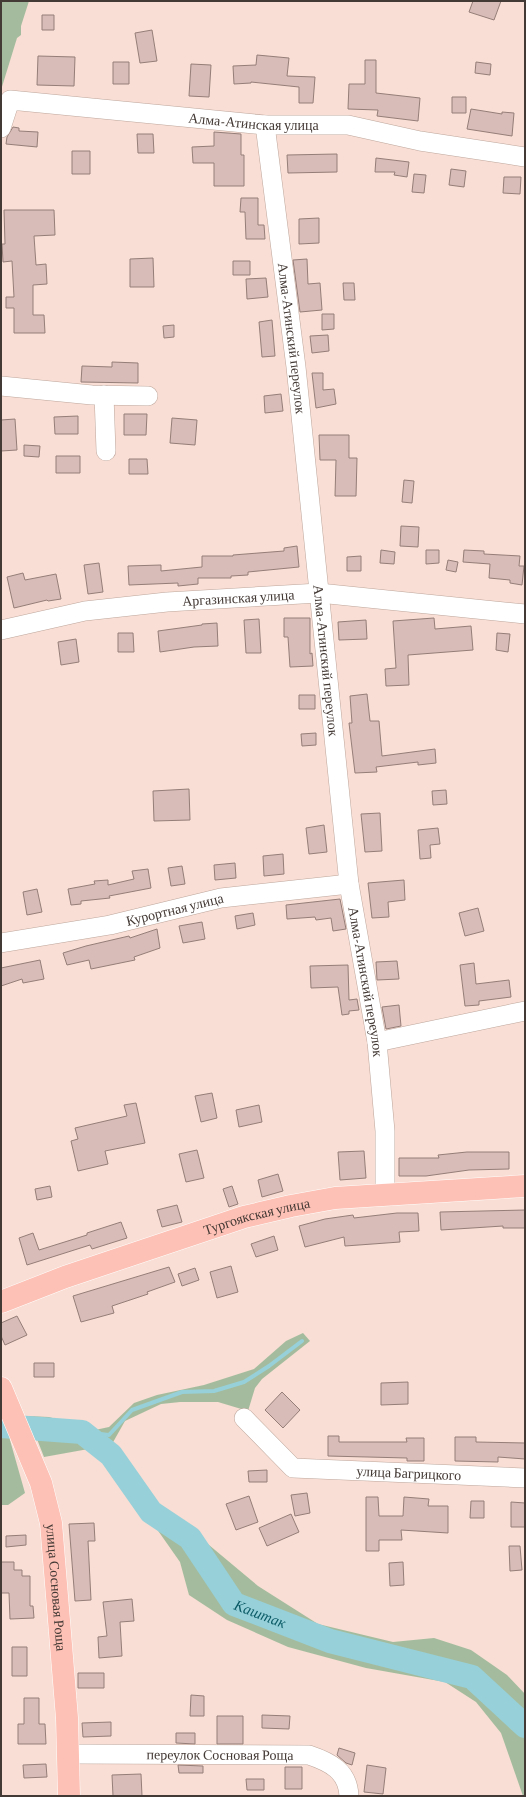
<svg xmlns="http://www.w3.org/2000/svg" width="526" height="1797" viewBox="0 0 526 1797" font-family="'Crimson Pro',serif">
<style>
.green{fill:#a4bc9d}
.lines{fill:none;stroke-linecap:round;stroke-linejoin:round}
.stream{stroke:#97d0d9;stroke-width:4}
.river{stroke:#97d0d9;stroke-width:24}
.building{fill:#d7bcb7;stroke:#967e78}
.minor-casing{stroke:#bea69c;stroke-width:20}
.major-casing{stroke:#fff;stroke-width:23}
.minor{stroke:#fff;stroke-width:19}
.major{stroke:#fec1b5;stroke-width:22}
.labels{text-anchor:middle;stroke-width:4;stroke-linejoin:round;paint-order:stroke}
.street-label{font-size:14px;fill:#433935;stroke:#fdeee7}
.water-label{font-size:15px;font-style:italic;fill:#0b5b66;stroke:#fdeee7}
</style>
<rect width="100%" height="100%" fill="#f8ded4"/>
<path class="green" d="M1,1H29L21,26V35L17,38L1,90Z
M303,1333L310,1341L262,1379L255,1388L248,1411L218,1402H180L161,1404L125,1421L112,1444L122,1456L149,1496L175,1521L197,1535L258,1586L318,1624L393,1642L434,1638L471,1650L507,1675L525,1694V1796H523L501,1733L476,1702L445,1682L366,1668L288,1647L227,1620L189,1595L180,1562L133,1495L94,1448L44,1457L28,1416L49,1417L95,1430L109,1427L134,1403L157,1395L204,1385L254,1369L286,1341Z
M1,1423L6,1426L25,1493L8,1505H1Z"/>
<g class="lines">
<path class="stream" d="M82,1432L109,1435L132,1410L182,1392L214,1391L244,1382L269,1366L302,1341"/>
<path class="river" id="s1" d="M1,1426L82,1432L111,1455L151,1512L190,1538L234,1604L330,1641L472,1677L525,1726"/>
</g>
<path class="building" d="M473,1H501L494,20L469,12Z
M42,15H54V30H42Z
M152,30L157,61L140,63L135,33Z
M257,55L289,58L287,76L315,77L313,103H299V87L251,82V83L234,84L233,66L256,65Z
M38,56L75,57L74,86L37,85Z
M365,60H376V93L420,98L418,121L377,116L378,110L348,109L349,84H365Z
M113,62H129V84H113Z
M476,62L491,64L490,75L475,73Z
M191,64L211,65L209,97L189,96Z
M452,97H466V113H452Z
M471,109L502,114V112L514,113L512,136L467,129Z
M13,127L19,128V131L38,132L37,147L6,144L7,137Z
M214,132L241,134V155H244V186H214V163H193L192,147L214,146Z
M137,134H153L154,153H138Z
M72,151H90V174H72Z
M337,154V172L288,173L287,155Z
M376,158L409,162L407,177L394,175L395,172H375Z
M451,169L466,171L464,187L449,185Z
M414,174L426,175L424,193L412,192Z
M504,177H521L520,194L503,193Z
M241,198H258V225H264L265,239H246L245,212H240Z
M4,210H54L55,235L34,236L36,265L46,264L47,284L33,285V315H44L45,333H14V308H6V297H14L12,261L3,262L2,244H5Z
M319,218V243L299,244V219Z
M153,258L154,287H130V259Z
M307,259L308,284L320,283L322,310L300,312L293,260Z
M233,261H250V275H233Z
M266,278L268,297L247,299L246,279Z
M343,283H354L355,300H344Z
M322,314H334V329L322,330Z
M272,320L275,356L262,357L259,322Z
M174,325V337L164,338L163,326Z
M328,335L329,351L312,353L310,336Z
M112,362L138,363V383L81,382L82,366L112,367Z
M312,373H323V390L334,389L336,404L316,408Z
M281,394L283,411L265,413L264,396Z
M124,414H147L146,435H124Z
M78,416V434H55L54,417Z
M172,418L197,420L195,445L170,443Z
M15,419L17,450L1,451V420Z
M319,435H349V458H357L356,496H335L336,460H320Z
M24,445L40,446L39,457L24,456Z
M56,456H80V473H56Z
M129,459H147L148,474H129Z
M404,480L414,481L412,503L402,502Z
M401,526L419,527L418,547L400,546Z
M297,546L299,567L248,572V575L231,576V578H198V584L178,586V583L129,585L128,566L161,565V571L202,567V556H233V555L284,551V548Z
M381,550L395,552L394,564L380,563Z
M426,550H439V563L426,564Z
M464,550L484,551V554L520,556L519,566H524L522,585L510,583V580L489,578L490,564L463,562Z
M361,556V571H347V557Z
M448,560L458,562L456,572L446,570Z
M99,563L103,592L88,594L84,565Z
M23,573L25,580L56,574L61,599L48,601L47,600L14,608L7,577Z
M284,618H310V654L312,653L313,666L290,667L288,637H284Z
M434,618L435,629L471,626L473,650L408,655L409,685L386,686L385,669L396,668L393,621Z
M259,619L261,653H246L244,620Z
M366,620L367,639L339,640L338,622Z
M217,623L218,646L194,647L160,652L158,631L202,625V624Z
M118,633H133L134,652H118Z
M497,633L510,634L508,652L496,650Z
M76,639L79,662L61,665L58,642Z
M367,694L370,721H379L382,756L435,749L436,763L418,765V762L376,767L377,772L355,773L349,723H352L350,696Z
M299,695H315V709H299Z
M316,733V745L302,746L301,734Z
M189,789L190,820L154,821L153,791Z
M446,790L447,804L433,805L432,791Z
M380,813L382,851L365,852L361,814Z
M324,825L327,852L309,854L306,828Z
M438,828L440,844L430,845L431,858L420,859L418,830Z
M283,854L284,874L264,876L263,856Z
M235,863L236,878L215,880L214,865Z
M182,866L185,884L171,886L168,868Z
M148,869L151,888L109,896L110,898L81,901V904L71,905L68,889L95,884L94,881L108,880V885L134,879L132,871Z
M404,880L405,900L388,902L389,917L372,918L368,883Z
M37,889L42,912L27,915L23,892Z
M340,899L346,929L333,931L331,918L316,920L315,917L287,919L286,905Z
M478,908L484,931L465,936L459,913Z
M253,913L255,925L237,929L235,916Z
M202,922L205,939L183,943L179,926Z
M157,929L160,948L134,957L135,960L91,969L89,960L67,965L63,953L86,946L129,936L130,938Z
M40,960L44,979L23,983L22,979L1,986V968Z
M397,961L399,979L377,980L376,962Z
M474,963L476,984L509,980L511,997L479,1001V1005L465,1006L460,965Z
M348,965L349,1000L357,999L359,1010L349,1011V1014L342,1015L338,987L311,988L310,966Z
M399,1005L401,1026L386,1029L382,1007Z
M212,1093L217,1118L201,1122L195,1096Z
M136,1103L145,1143L105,1151L108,1164L78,1171L71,1141L78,1139L75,1128L127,1116L124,1105Z
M259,1105L262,1122L239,1127L236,1110Z
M197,1150L204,1178L186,1182L179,1154Z
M364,1151L366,1178L340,1180L338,1152Z
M467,1152H509V1169L469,1170L426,1176H399V1158H439L438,1155Z
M278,1174L283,1191L262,1197L258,1180Z
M50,1186L52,1197L37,1200L35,1189Z
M232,1186L238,1204L229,1207L223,1189Z
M177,1205L182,1222L162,1227L157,1210Z
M525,1210V1228H503V1226L441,1230L440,1212Z
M397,1213H418L419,1231L399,1232L400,1242L345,1246L344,1237L305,1247L299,1226L325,1219L353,1215L354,1218Z
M121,1222L127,1238L92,1249L90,1245L27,1265L19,1238L33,1233L39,1250L87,1235V1233Z
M274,1236L278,1250L256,1257L251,1244Z
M231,1266L238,1292L217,1298L210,1272Z
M169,1267L175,1282L147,1292L148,1294L112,1306L114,1313L81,1322L73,1296Z
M195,1268L199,1280L182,1286L178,1274Z
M17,1316L27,1335L5,1345L1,1336V1323Z
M34,1363H54V1377H34Z
M408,1382V1404L381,1405V1383Z
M282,1392L300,1410L283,1428L265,1410Z
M328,1436H339V1442H407L406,1438H424V1461H407V1458L328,1456Z
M455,1437H476V1442L525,1443V1459L498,1457V1462L455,1461Z
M267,1470V1482H249L248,1471Z
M307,1493L310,1513L295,1516L291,1495Z
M249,1496L258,1522L236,1530L226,1504Z
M366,1497H378L379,1516H403L404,1497L429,1499L428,1506H448V1533L401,1530L402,1540H379V1551H366Z
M471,1501H484V1518H470Z
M511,1502L525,1503V1527H511Z
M291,1514L299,1532L267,1546L259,1528Z
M94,1523L95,1541H88L91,1600L75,1601L69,1524Z
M26,1535V1545L6,1547V1536Z
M509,1546H520L522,1570L510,1571Z
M1,1562H14V1570H22V1576H30V1606H33L34,1618L10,1619L9,1593H1Z
M403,1562L404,1585L390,1586L389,1563Z
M132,1599L134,1621L120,1622L122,1656L99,1658L98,1637L107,1636L103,1602Z
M12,1647H27V1676H12Z
M78,1673H104V1688H78Z
M191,1695L204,1696V1716H190Z
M24,1698H39V1724H45L46,1744H18V1724H24Z
M262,1715L290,1716L289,1729L262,1728Z
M217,1716H243V1744H217Z
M111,1722V1736L83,1737L82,1723Z
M176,1733H195V1744L176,1743Z
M339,1748L355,1753L352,1765L346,1763L337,1755Z
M46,1764L47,1777L24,1778L23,1765Z
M178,1765L203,1766V1773H179Z
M367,1765L386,1768L383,1794L364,1792Z
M285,1767H302V1789H285Z
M141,1774L142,1796H113L112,1775Z
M246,1779H264V1790H247Z"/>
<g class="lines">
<defs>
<g id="minor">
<path id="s2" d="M265,125L296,367L349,884L377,1042L385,1131V1195"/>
<path id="s3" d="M1,128L10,100L265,125H348L420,141L525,157"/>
<path d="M1,386L92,395L148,396"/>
<path d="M104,395L106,451"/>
<path id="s4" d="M1,630L85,611L167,602L319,593L525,614"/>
<path id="s5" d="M1,943L110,925L221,898L349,884"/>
<path d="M377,1042L525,1011"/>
<path id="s6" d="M244,1418L293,1468L525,1478"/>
<path id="s7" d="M68,1754L309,1755C330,1762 348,1771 349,1796"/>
</g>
<g id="major">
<path id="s8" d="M1,1302L65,1277L244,1217L291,1206L335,1198L525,1186"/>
<path id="s9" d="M1,1388L41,1483L51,1523L67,1718L69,1796"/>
</g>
</defs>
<use href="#minor" class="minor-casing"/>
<use href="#major" class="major-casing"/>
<use href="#minor" class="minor"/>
<use href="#major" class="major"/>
</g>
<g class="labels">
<g class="street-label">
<text dy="5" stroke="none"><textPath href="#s3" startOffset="274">Алма-Атинская улица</textPath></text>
<text dy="5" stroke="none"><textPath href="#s2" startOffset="215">Алма-Атинский переулок</textPath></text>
<text dy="5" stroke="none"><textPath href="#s4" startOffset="240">Аргазинская улица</textPath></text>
<text dy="5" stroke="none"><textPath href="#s2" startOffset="539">Алма-Атинский переулок</textPath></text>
<text dy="5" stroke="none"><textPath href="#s5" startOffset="177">Курортная улица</textPath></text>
<text dy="5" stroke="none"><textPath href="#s2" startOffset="863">Алма-Атинский переулок</textPath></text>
<text dy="5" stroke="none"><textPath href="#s8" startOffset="270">Тургоякская улица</textPath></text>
<text dy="5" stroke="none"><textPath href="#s6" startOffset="186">улица Багрицкого</textPath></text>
<text dy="5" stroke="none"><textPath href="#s9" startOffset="209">улица Сосновая Роща</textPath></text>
<text dy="5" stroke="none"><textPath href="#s7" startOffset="152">переулок Сосновая Роща</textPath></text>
</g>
<g class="water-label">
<text dy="5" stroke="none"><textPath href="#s1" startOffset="342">Каштак</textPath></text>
</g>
</g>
<rect width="526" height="1797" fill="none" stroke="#433935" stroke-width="4"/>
</svg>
